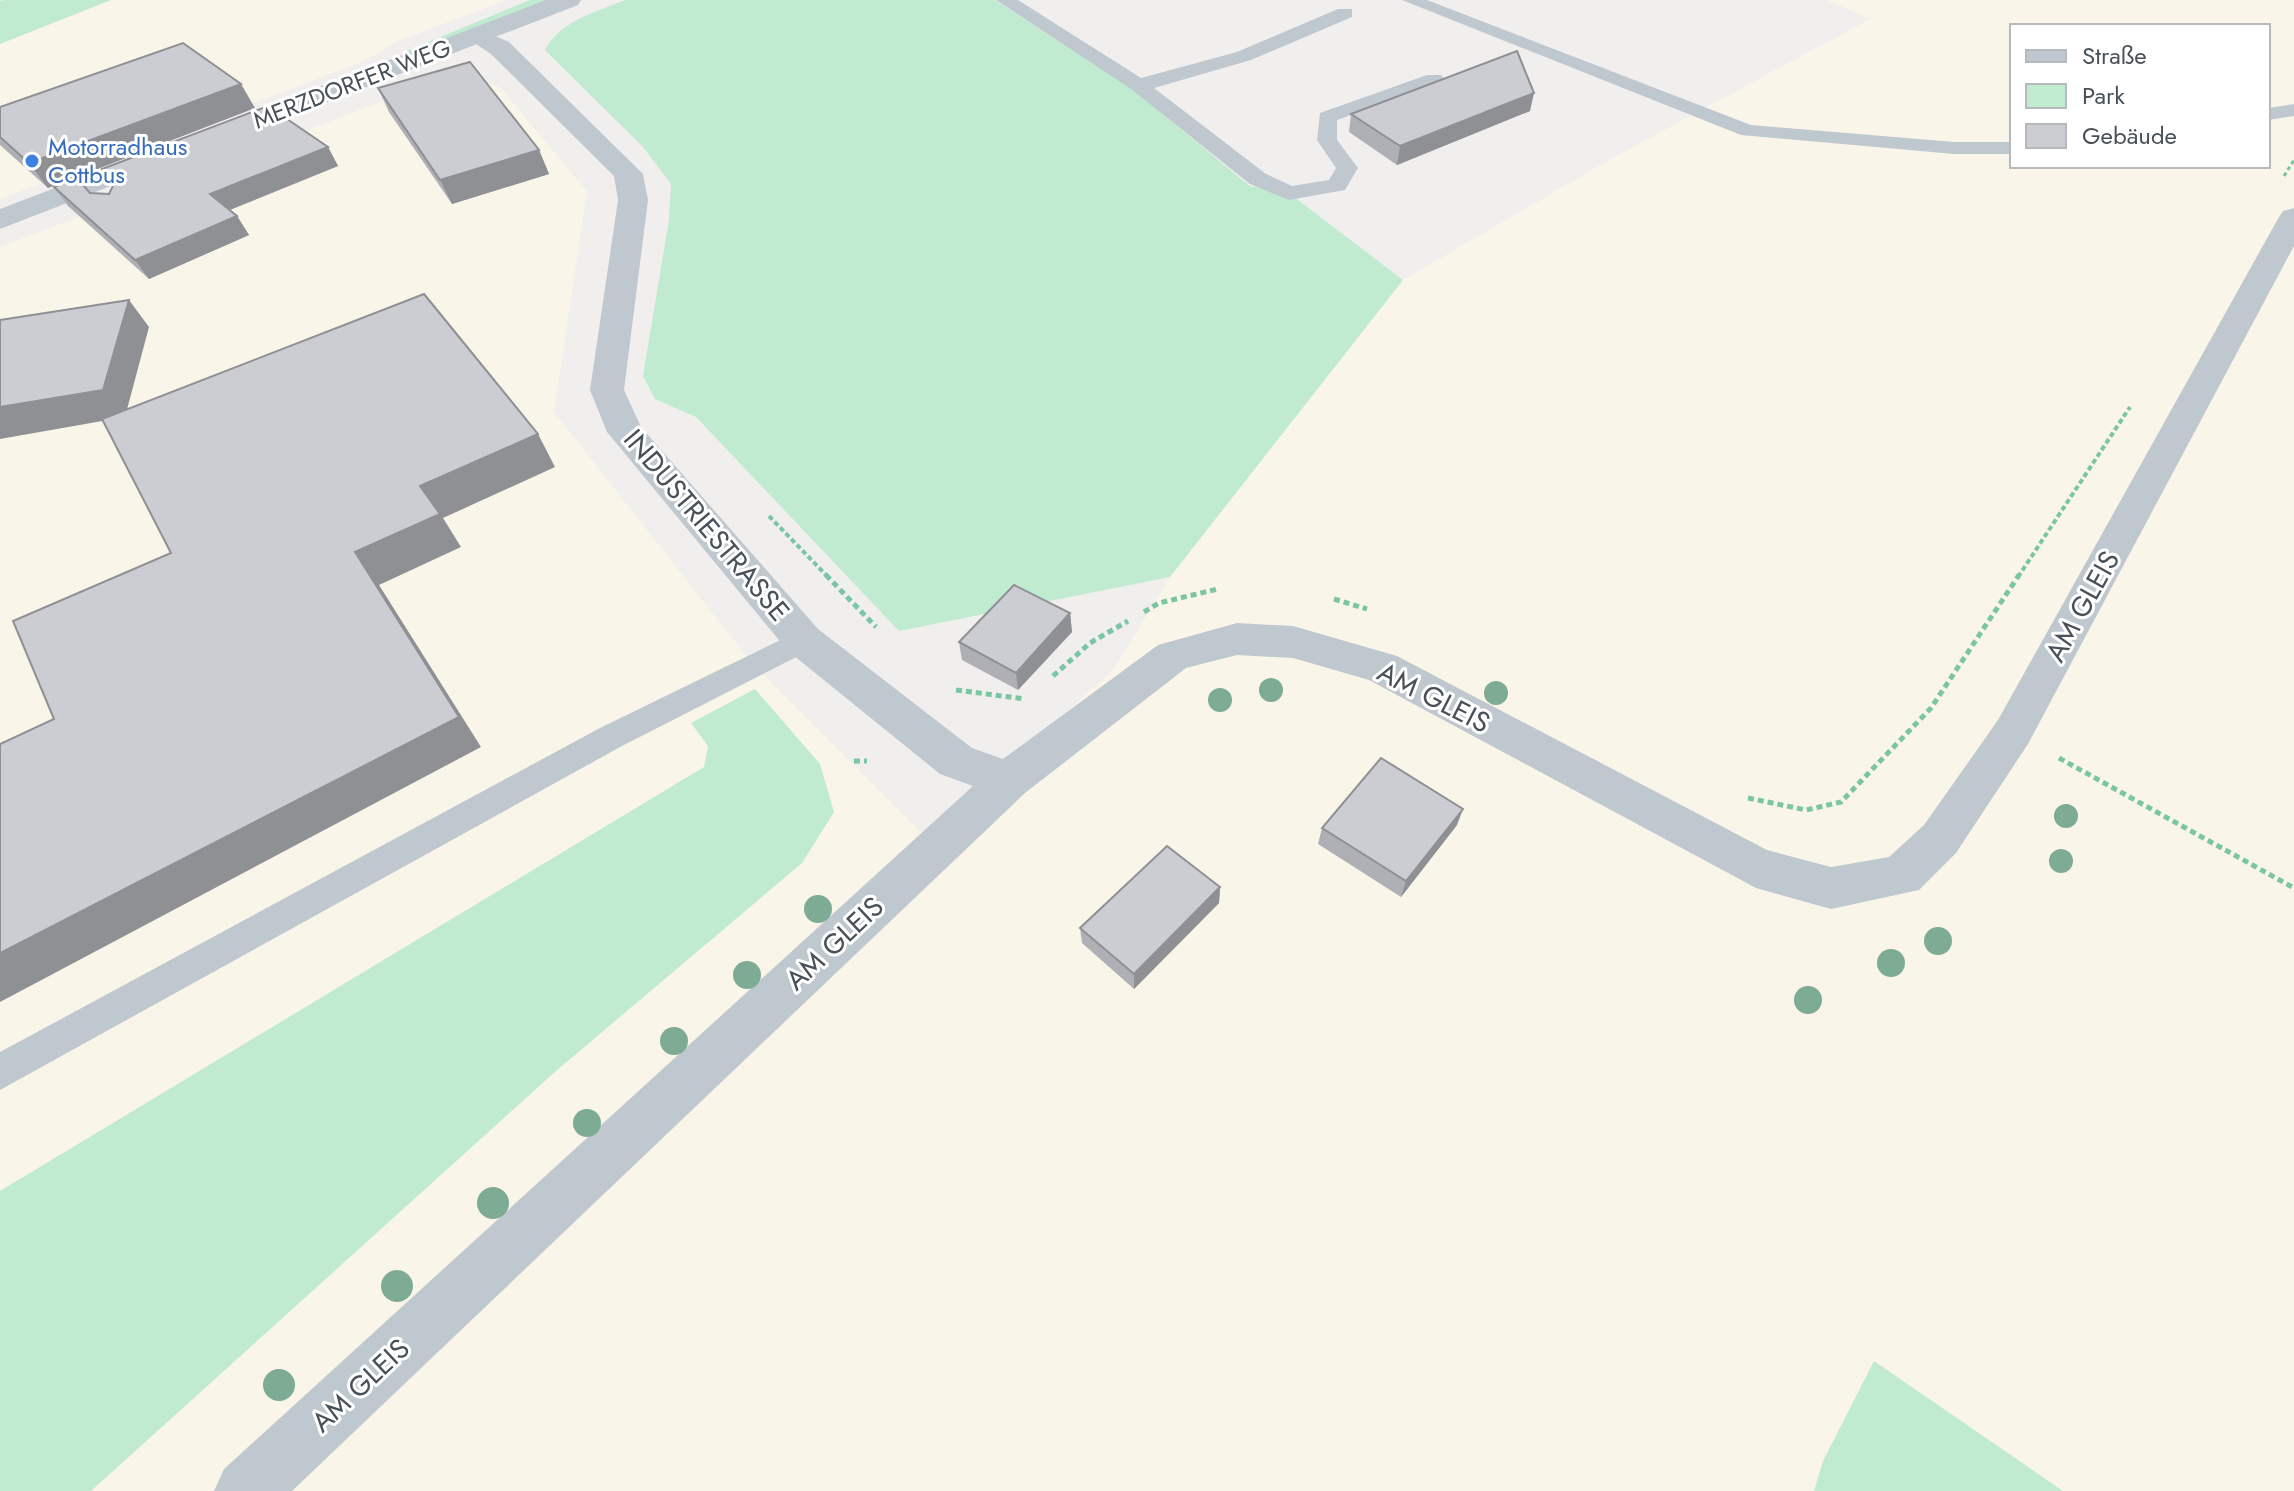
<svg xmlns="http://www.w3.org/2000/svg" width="2294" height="1491" viewBox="0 0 2294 1491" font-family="Jost,sans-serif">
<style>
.commercial{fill:#faf5e9;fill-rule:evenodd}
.green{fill:#c0ebd1}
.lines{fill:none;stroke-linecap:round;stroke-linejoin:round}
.path-far2{stroke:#7bc6a2;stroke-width:3;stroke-dasharray:4 3;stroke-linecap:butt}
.path-far1{stroke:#7bc6a2;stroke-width:4;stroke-dasharray:5 3;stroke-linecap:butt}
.path{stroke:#7bc6a2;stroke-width:5;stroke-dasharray:6 4;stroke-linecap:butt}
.service{fill:#c0c8cf;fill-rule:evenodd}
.minor{fill:#c0c8cf;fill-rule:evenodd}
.tertiary{fill:#c0c8cf;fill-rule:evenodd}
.tree{fill:#7eab94}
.wall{fill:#afb0b5}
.shaded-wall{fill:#8f9094}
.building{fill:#cccdd3;stroke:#8f9094;stroke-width:2}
.shop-dot{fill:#3f7fe0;stroke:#fff;stroke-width:3}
.labels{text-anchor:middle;stroke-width:6;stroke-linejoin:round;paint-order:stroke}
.far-street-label{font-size:24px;fill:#48515a;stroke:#fff}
.far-shop-label{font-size:24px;fill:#366cbe;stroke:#fff;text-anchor:start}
.street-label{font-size:28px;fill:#48515a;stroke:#fff}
</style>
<rect width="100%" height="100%" fill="#f1eeee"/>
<path class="commercial" d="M111,0H507L398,41L362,62L0,199V44Z
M1827,0H2294V1491H0V247L444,78H476L501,88L587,191L554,412L751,662L928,839L1114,669L1170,577L1403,280L1609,160L1870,19ZM2012,26H2268V166H2012Z"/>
<path class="green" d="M4,0H111L0,44V1Z
M530,0H550L406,56L404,52Z
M626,0H995L1132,89L1251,187L1277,184L1403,280L1170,577L899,631L696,417L655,399L643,376L669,220L671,184L643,147L545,50C561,20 596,12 626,0Z
M755,689L820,764L834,812L802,863L556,1071L91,1491H0V1191L704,767L708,746L691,723Z
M1874,1361L2063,1491H1814L1823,1461Z"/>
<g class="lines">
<path class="path-far2" d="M2284,176L2294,160"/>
<path class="path-far1" d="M769,516L828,577
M2018,577L2130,407"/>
<path class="path" d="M826,575L876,627
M1334,599L1367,609
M1144,612L1159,603L1218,589
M1053,676L1090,643L1128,621
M956,690L1025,699
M2059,758L2294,888
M854,761H867
M1748,798L1806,810L1841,802L1931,708L2019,575"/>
<path class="service" d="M996,0H1018L1141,78L1237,52L1338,9H1352V17L1251,60L1154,88L1266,174L1292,186L1329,180L1336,168L1317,140L1320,113L1427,75H1441L1444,79L1441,83L1337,120V140L1358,168L1345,190L1289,200L1250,184L1131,89Z
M1402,0H1427L1751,125L1954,142H2012V154H1954L1741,135Z
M2294,104V116L2268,120V108Z
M803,629L814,632L818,640L814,648L622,746L0,1090V1052L600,728Z"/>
<path class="minor" d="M477,28L509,42L643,174L648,200L624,390L641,427L818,629L972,748L1003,759L1158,645L1237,623L1293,626L1397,656L1767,850L1831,867L1889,857L1924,825L1998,720L2279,217L2283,211L2294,208V246L2028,744L1956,853L1919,890L1831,909L1756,888L1369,680L1293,658L1237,655L1186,668L1025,793L292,1491H214L224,1469L973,786L940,774L788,651L607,432L590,390L618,200L614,176L491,54L464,36L468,31Z"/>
<path class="tertiary" d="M546,0H581L578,5L0,229V209Z"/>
</g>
<g class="tree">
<circle cx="1271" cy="690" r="12"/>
<circle cx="1496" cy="693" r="12"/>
<circle cx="1220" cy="700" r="12"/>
<circle cx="2066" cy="816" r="12"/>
<circle cx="2061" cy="861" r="12"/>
<circle cx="818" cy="909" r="14"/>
<circle cx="1938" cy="941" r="14"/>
<circle cx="1891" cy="963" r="14"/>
<circle cx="747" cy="975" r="14"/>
<circle cx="1808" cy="1000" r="14"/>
<circle cx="674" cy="1041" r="14"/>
<circle cx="587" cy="1123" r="14"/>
<circle cx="493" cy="1203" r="16"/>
<circle cx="397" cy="1286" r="16"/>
<circle cx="279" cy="1385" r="16"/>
</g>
<path class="wall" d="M378,88L539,150L549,174L452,204L389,112Z
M0,107L255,108L48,188L0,145Z
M1530,111L1397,165L1349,132L1351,114Z
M328,147L338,166L230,210L237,216L249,235L149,279L68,206L54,187L90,193L109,194L114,186L102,169Z
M1070,613L1072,632L1018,690L962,660L959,642Z
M1457,825L1401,897L1318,844L1322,828Z
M1220,887L1219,903L1134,989L1082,943L1080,928Z"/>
<path class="shaded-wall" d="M241,84L255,108L48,188L29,163Z
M1534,93L1530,111L1397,165L1400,146Z
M328,147L338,166L222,213L210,194Z
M539,150L549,174L452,204L440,180Z
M237,216L249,235L149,279L135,260Z
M129,300L149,327L125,417L0,439V407Z
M538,434L555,467L443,518L461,547L379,585L481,747L0,1002V953L355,552L420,486Z
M1070,613L1072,632L1018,690L1016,673Z
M1463,809L1457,825L1401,897L1406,881Z
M1220,887L1219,903L1134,989V974Z"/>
<path class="building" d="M183,43L241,84L29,163L0,137V107Z
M1517,51L1534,93L1400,146L1351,114Z
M470,62L539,150L440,180L378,88Z
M268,106L328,147L210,194L237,216L135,260L54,187L77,178L90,193L109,194L114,184L102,169Z
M424,294L538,434L420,486L440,514L355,552L459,717L0,953V744L54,719L13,621L171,553L102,419Z
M129,300L103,390L0,407V320Z
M1014,585L1070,613L1016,673L959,642Z
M1381,758L1463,809L1406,881L1322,828Z
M1167,846L1220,887L1134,974L1080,928Z"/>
<circle class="shop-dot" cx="32" cy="161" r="8"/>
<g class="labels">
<g class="far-street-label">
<text transform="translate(352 84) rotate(-21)" y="8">MERZDORFER WEG</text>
</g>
<g class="far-shop-label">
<text x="48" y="155">Motorradhaus<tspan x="48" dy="28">Cottbus</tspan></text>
</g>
<g class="street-label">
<text transform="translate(707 525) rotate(50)" y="10">INDUSTRIESTRASSE</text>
<text transform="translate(2082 606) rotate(-61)" y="10">AM GLEIS</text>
<text transform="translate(1434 697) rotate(27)" y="10">AM GLEIS</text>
<text transform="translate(834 943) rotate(-43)" y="10">AM GLEIS</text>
<text transform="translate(360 1385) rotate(-43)" y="10">AM GLEIS</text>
</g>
</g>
<rect x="2010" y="24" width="260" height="144" fill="#ffffff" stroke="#b6b9bd" stroke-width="2"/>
<rect x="2026" y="50" width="40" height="12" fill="#c0c8cf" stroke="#b6b9bd" stroke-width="2"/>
<text x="2082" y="64" font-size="24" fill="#48515a">Straße</text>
<rect x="2026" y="84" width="40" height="24" fill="#c0ebd1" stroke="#b6b9bd" stroke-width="2"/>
<text x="2082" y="104" font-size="24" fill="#48515a">Park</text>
<rect x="2026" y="124" width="40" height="24" fill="#cccdd3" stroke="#b6b9bd" stroke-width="2"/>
<text x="2082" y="144" font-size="24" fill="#48515a">Gebäude</text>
</svg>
